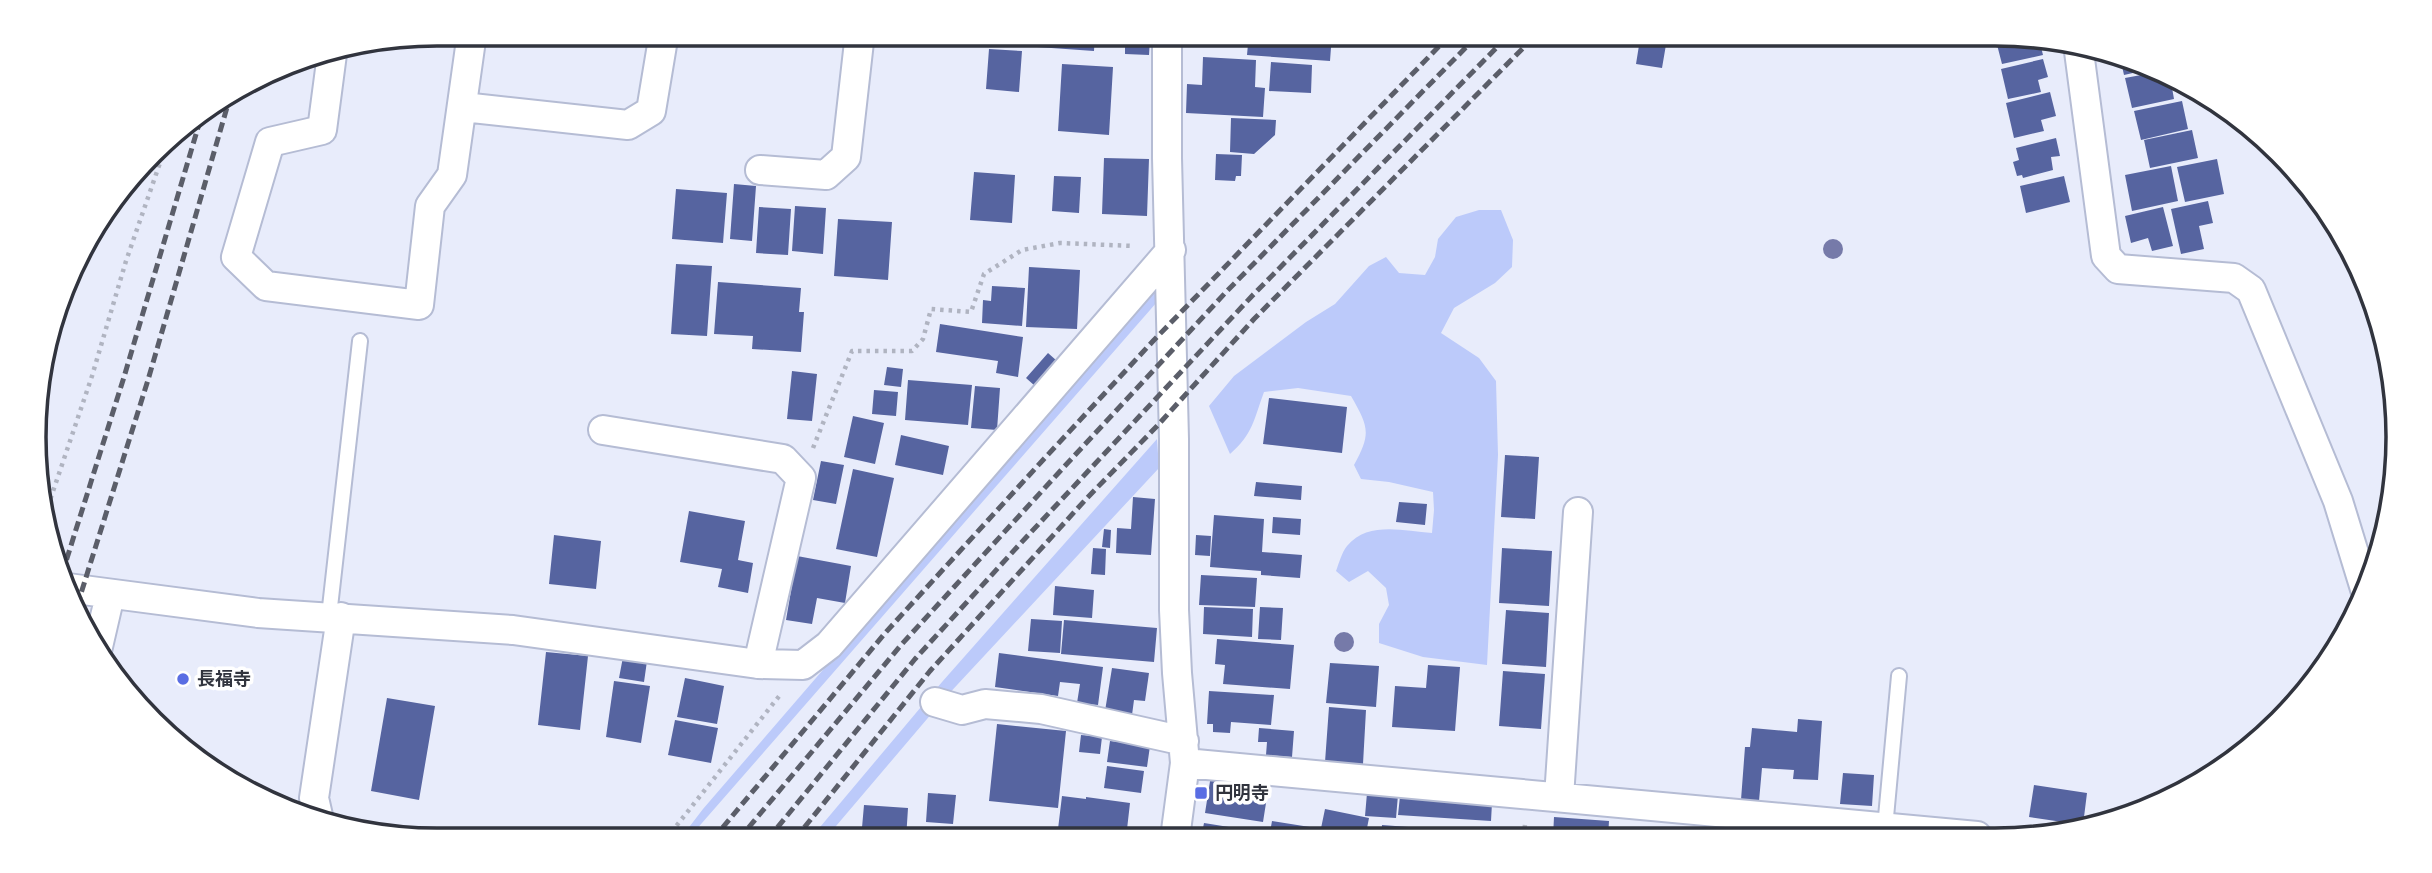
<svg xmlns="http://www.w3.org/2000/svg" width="2432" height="873" viewBox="0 0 2432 873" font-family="Ubuntu,'Noto Sans JP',sans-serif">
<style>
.green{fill:#bccafa}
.building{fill:#5664a0}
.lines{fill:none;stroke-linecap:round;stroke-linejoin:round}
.lane-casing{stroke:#b5bcd4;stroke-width:18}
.street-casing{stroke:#b5bcd4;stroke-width:32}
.path{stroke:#b0b4c1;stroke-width:4.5;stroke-dasharray:3.5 5;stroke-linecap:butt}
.lane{stroke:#fff;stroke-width:14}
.street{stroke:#fff;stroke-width:28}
.rail{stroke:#5b5e69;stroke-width:5;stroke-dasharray:10 5;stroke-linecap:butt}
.tree{fill:#767aa9}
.poi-dot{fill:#596de3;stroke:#fff;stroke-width:2.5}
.labels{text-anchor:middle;stroke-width:7;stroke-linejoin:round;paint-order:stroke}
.poi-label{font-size:18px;font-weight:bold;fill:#31343e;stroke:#fff;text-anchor:start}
.rim{fill:none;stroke:#31343e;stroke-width:3.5}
</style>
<rect width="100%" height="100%" fill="#e8ecfb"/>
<path class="green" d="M1479,210H1501L1513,240L1512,267L1495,283L1454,308L1441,333L1479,358L1496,381L1498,455L1487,665L1423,657L1379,643V624L1389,605L1386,588L1368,571L1349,582L1336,571C1339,563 1342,552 1347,546C1368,521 1403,531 1432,533L1434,510L1433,492L1389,482L1361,479L1354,465C1372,433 1368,426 1351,396L1298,388L1264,392C1254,419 1253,434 1230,454L1209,406L1234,376L1306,322L1335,304L1369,266L1386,257L1399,273L1425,275L1435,257L1438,239L1456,217Z
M1161,278L1164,294L688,839H680L703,809Z
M1157,439L1159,468L944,699L825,839H810L942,682Z"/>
<path class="building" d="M1011,33H1095L1094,51L1010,45Z
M1184,33H1244V46L1201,45V41L1184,40Z
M1249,33L1332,34L1330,61L1247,55Z
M1641,33H1668L1662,68L1636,64Z
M2005,34L2039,39L2043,55L2002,64L1995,37Z
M1125,38L1150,39L1149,55L1125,54Z
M989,49L1022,51L1019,92L986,89Z
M1203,57L1256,60L1255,87L1265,88L1263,117L1186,113L1187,84L1202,85Z
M2120,57L2146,70L2124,75Z
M2043,59L2048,77L2038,80L2041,92L2008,99L2001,69Z
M1271,62L1312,65L1311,93L1269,91Z
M1062,64L1113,67L1109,135L1058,131Z
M2152,73L2171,82L2174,99L2132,108L2125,78Z
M2050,92L2056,116L2041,120L2044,131L2014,138L2006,103Z
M2182,101L2188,129L2141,140L2134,111Z
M1231,118L1276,120L1275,135L1254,154L1230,152Z
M2192,130L2198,158L2150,168L2144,140Z
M2056,138L2060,156L2051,157L2053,170L2023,178L2022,175L2017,176L2013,162L2019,160L2016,148Z
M1216,154L1242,155L1241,176H1236L1235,181L1215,180Z
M1104,158L1149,159L1147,216L1102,214Z
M2217,159L2224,194L2185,202L2177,167Z
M2171,166L2178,201L2132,211L2125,175Z
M974,172L1015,175L1012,223L970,220Z
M1054,176L1081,177L1079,213L1052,211Z
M2064,176L2070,202L2026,213L2020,186Z
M734,184L756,186L752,241L730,239Z
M676,189L727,193L723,243L672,239Z
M2208,201L2213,223L2199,226L2204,249L2181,254L2171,209Z
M795,206L826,208L823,254L792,251Z
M759,207L791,209L788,255L756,253Z
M2163,207L2173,246L2152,251L2148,238L2131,243L2125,216Z
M838,219L892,222L888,280L834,276Z
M676,264L712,266L707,336L671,334Z
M1029,267L1080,270L1077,329L1026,327Z
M718,282L801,288L799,312H804L801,352L752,349L753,336L714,334Z
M992,286L1025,288L1022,326L982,323L983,300L991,301Z
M940,324L1023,337L1018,377L996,373L998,361L936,352Z
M1048,353L1057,361L1035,386L1026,378Z
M887,367L903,369L901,387L884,385Z
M792,371L817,374L812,421L787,419Z
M908,380L972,385L968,425L905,420Z
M975,386L1000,388L997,430L971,428Z
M874,390L898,392L896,416L872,414Z
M1269,398L1347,407L1342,453L1263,444Z
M853,416L884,423L875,464L844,457Z
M901,435L949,446L943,475L895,465Z
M1505,455L1539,457L1535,519L1501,517Z
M821,461L844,465L836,504L813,500Z
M853,469L894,478L877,557L836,549Z
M1256,482L1302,486L1301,500L1254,496Z
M1133,497L1155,499L1151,555L1116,553L1117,528L1131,529Z
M1399,502L1427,504L1425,525L1396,522Z
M689,511L745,521L738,560L753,563L748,593L718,587L722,569L680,562Z
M1214,515L1264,519L1262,552L1302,555L1300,578L1261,575V571L1210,567Z
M1273,517L1301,519L1300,535L1272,533Z
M1104,529L1111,530L1110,548L1102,547Z
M554,535L601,541L596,589L549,584Z
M1196,535L1211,536L1210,556L1195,555Z
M1093,548L1106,549L1105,575L1091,574Z
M1502,548L1552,551L1549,606L1499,603Z
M797,556L851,566L845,603L817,598L812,624L786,620Z
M1201,575L1257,578L1255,607L1199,605Z
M1055,586L1094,590L1092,618L1053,615Z
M1204,607L1253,609L1252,637L1203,634Z
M1260,607L1283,608L1281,640L1258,639Z
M1506,610L1549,613L1546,667L1502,664Z
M1031,619L1062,621L1060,653L1028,651Z
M1064,620L1157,628L1154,662L1061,654Z
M1217,639L1294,645L1290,689L1223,684L1225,665L1215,664Z
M546,652L588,656L580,730L538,725Z
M999,653L1103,667L1098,705L1077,703L1080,684L1060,682L1058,696L995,687Z
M623,657L647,661L644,682L619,678Z
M1330,663L1379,666L1376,707L1326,703Z
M1428,665L1460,667L1455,731L1392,727L1395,686L1426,688Z
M1112,668L1149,673L1145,701L1134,700L1132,715L1105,711Z
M1503,671L1545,674L1541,729L1499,726Z
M685,678L724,686L717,724L677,717Z
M614,681L650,686L641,743L606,737Z
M1209,691L1274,695L1271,725L1231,722L1230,733L1213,732V724H1207Z
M387,698L435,706L419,800L371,791Z
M1329,707L1366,710L1363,764L1325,762Z
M1798,719L1822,721L1818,780L1793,779L1794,770L1762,768L1759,801L1741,800L1745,747H1750L1752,728L1797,732Z
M675,720L718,728L711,763L668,755Z
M997,724L1066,731L1058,808L989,801Z
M1259,728L1294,731L1292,757L1266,755L1267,742H1258Z
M1081,735L1102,737L1100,754L1079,752Z
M1110,741L1150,746L1147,767L1107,762Z
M1107,766L1144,771L1141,793L1104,788Z
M1843,773L1874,775L1872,806L1840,804Z
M1211,775L1269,784L1263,822L1205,813Z
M2034,785L2087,793L2083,825L2029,817Z
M928,793L956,795L953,824L926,822Z
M1367,793L1398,795L1396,818L1365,816Z
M1062,796L1086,799V797L1130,803L1126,838H1081V833L1058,829Z
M1400,796L1492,803L1491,821L1398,815Z
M864,805L908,808L906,839H861Z
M1325,809L1369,818L1365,838H1319Z
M1554,817L1609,821L1608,837H1553Z
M1272,821L1316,828L1314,838H1269Z
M1204,823L1260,832V838H1201Z
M1382,825L1461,831L1460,838H1381Z
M1659,827L1700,830L1699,837H1658Z"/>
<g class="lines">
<defs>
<path id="lane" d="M329,616L360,341
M1885,828L1899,676"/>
<path id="street" d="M1167,33V158L1174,439V610L1177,673L1185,763L1175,838
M2078,44L2106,256L2118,269L2234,278L2251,290L2338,501L2365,589
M332,54L322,130L270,142L236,257L266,286L419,305L430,206L452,175L472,33
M463,107L628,125L651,111L664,33
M760,170L826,175L846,157L860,33
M603,430L783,459L801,478L758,664
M68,588L258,613L513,630L758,664L803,665L829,645L1171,250
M97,651L110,595
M935,702L962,710L985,704L1041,709L1184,741
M1185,763L1977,836
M1559,797L1578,512
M319,820L314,798L341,617"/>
</defs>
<use href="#lane" class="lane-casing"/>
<use href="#street" class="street-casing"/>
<path class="path" d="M813,448L852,351H912L923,339L931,309L971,312L984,274L1022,250L1060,243L1134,246
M45,515L92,376L126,261L170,134
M1524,837L1525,824
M666,839L780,695"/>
<use href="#lane" class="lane"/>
<use href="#street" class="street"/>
<path class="rail" d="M62,574L124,377L202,114
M77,606L148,380L230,97
M713,839L886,632L1043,460L1154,340L1452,33
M739,839L901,645L1063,468L1227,291L1480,33
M768,839L915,659L1019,545L1252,296L1511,33
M795,839L930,671L1087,498L1158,425L1254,319L1538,33"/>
</g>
<g class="tree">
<circle cx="1833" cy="249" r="10"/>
<circle cx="1344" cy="642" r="10"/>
</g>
<g class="poi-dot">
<circle cx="183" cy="679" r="7"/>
<rect x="1194" y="786" width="14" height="14" rx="3.5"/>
</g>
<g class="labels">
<g class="poi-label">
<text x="197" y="685">長福寺</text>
<text x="1215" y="799">円明寺</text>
</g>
</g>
<path d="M0 0H2432V873H0ZM437 46H1995A391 391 0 0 1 2386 437V437A391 391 0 0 1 1995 828H437A391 391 0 0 1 46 437V437A391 391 0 0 1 437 46Z" fill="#fff" fill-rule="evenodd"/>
<path class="rim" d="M437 46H1995A391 391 0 0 1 2386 437V437A391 391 0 0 1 1995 828H437A391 391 0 0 1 46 437V437A391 391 0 0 1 437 46Z"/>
</svg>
